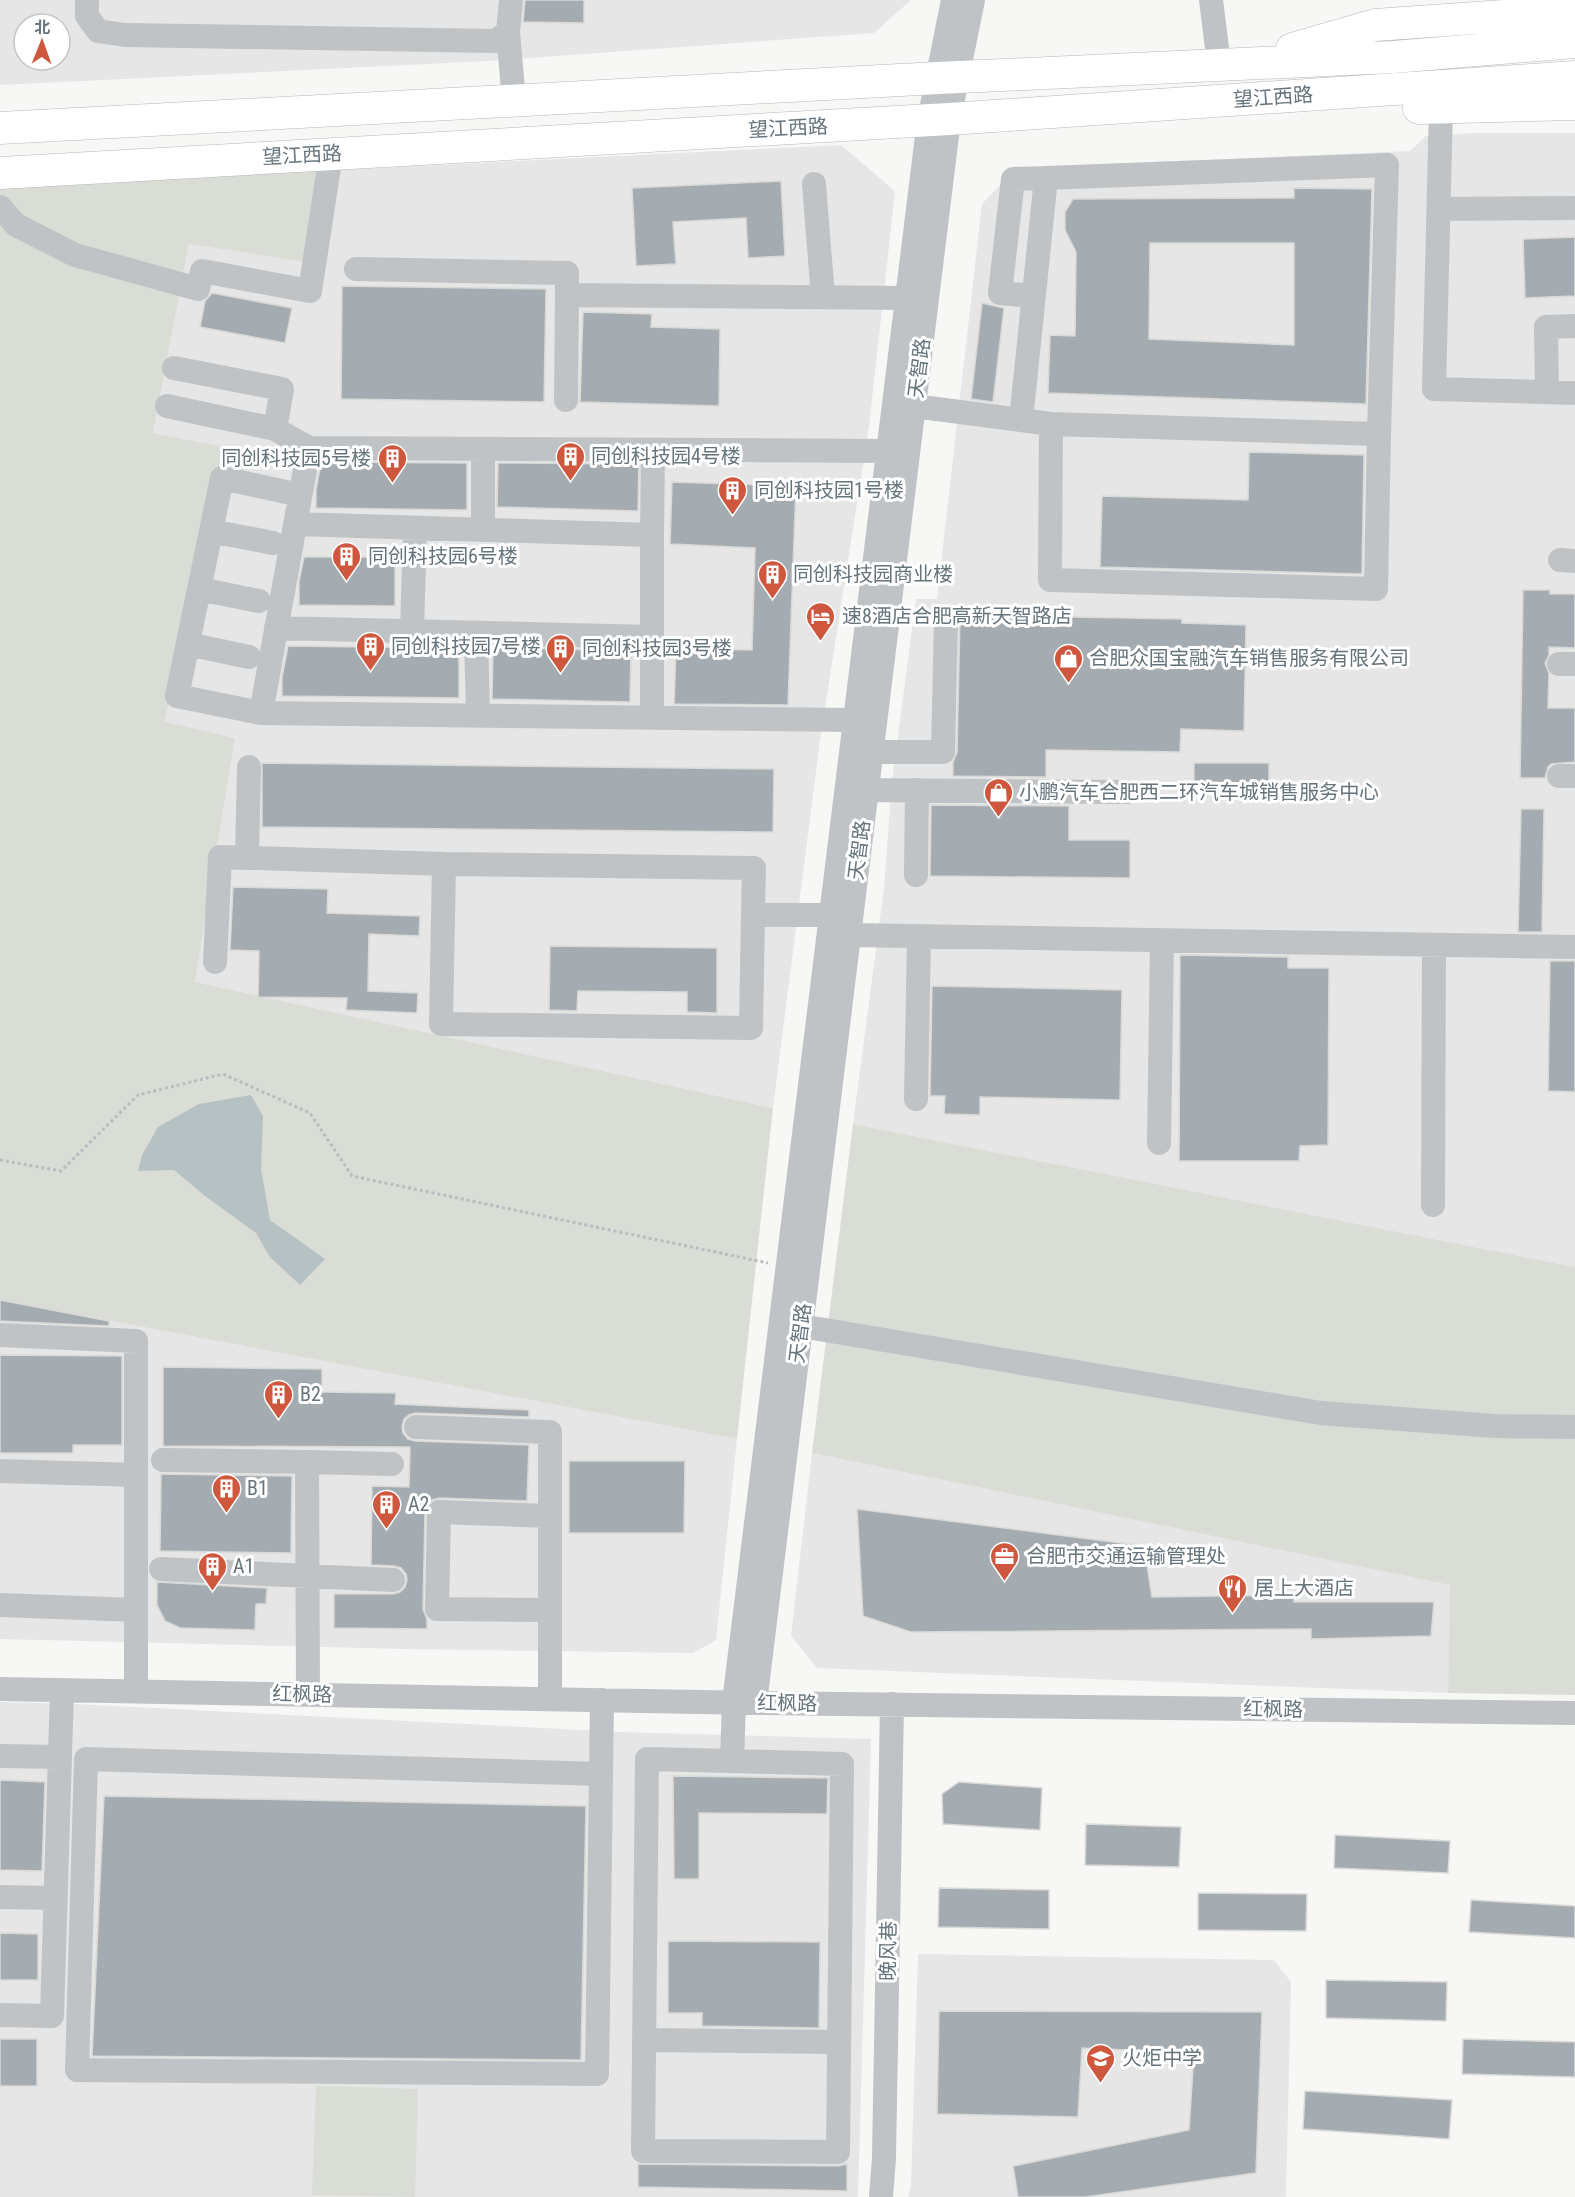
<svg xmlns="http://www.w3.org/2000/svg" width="1575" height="2197" viewBox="0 0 1575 2197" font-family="'Roboto Condensed','Noto Sans SC',sans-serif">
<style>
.built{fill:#e5e6e5;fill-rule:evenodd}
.green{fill:#d9ddd6}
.water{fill:#b6c1c4}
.building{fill:#a5acb1;stroke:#d9d9d7;stroke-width:1.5;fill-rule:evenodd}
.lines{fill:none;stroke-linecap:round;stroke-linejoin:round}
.major-casing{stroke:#b3b7ba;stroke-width:33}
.path{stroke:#b9bcbe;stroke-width:3;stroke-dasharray:3 3;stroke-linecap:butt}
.minor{stroke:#bfc3c6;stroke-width:24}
.major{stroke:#fff;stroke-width:32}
.labels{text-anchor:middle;stroke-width:6;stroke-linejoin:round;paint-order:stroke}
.street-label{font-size:20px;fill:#66747c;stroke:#fff}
.poi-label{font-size:20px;fill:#66747c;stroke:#fff;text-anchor:start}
</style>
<rect width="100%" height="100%" fill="#f7f7f5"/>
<path class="built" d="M0,0H911L874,33L487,61L0,85ZM24,24H60V60H24Z
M1475,133H1575V1267L853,1124L884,888L892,781L916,599H937L982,204L1016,168L1410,151L1426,136Z
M841,145L895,191L869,426L820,740L773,1108L195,982L235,738L165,723L223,448L153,433L189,244L304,262L317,171Z
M0,1300L737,1439L716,1640L693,1653L404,1649L0,1639Z
M812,1453L1451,1585L1448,1693L817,1668L791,1636Z
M0,1702L75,1704L620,1732L871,1739L858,2197H0Z
M918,1954L1274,1960L1291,1982L1286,2197H908L911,2186Z"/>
<path class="green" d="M317,171L304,262L189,244L153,433L223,447L165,722L235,738L195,982L773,1108L737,1439L0,1300V189Z
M853,1124L1575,1267V1695L1448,1693L1450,1585L812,1453Z
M316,2086L418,2089L415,2197L312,2195Z"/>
<path class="water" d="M251,1095L263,1116L261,1169L270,1220L325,1259L300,1285L270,1257L256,1233L205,1196L174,1170L138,1171L142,1155L158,1127L199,1104Z"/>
<path class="building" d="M525,0H584V23L523,22Z
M781,181L785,256L748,258L746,218L673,222L676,264L636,266L632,188Z
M1294,188L1372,189L1366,404L1048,393L1050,335L1075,336L1076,252L1065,230V212L1073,199L1294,198ZM1150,243H1294V345L1149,339Z
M1575,237V296L1525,298L1523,239Z
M342,286L546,289L544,402L341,399Z
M212,293L292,308L285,343L200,327L205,301Z
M982,303L1004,308L993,402L971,399Z
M583,312L652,314L651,327L720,329L719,406L580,402Z
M1249,452L1364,455L1362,574L1100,567L1102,496L1248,500Z
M321,462L467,463V510L316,508V490Z
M498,463L639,464L638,511L497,507Z
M672,482L796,486L788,705L674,704L676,648L752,650L755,548L670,544Z
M304,557H395V606L299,605V581Z
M1523,590H1550V594H1575V648L1549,647V655L1545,663L1549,673L1548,708H1575V762L1551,764L1548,767L1545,778H1520Z
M960,615L1182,619V623L1246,625L1244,731L1181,729L1180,752L1046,750V777L953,776V762L957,752Z
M288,646L459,648V698L282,696V677Z
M493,647L631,651L630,702L492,699Z
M262,763L774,769L773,832L262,827Z
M1194,763H1269V784H1194Z
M931,805L1069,806V840H1130V878L930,876Z
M1521,809H1544L1542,932H1518Z
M233,887L328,889L327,913L420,916L419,936L369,934L368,991L418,993L417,1013L346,1010L347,998L258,997L259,951L230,950Z
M550,946L717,948V1013L687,1012V992L578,991L577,1011L549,1010Z
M1180,955L1288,957V968H1329L1328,1145L1300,1146L1299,1161H1179Z
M1550,961H1575V1092L1548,1091Z
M932,986L1122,990L1120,1100L980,1097V1115L944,1114L945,1096H930Z
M0,1300L109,1321V1326L0,1321Z
M0,1355L122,1356V1445H73V1453H0Z
M163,1367L322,1369V1392L396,1393L395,1404L529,1410V1417L416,1413L409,1415L404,1419L402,1427L403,1433L408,1439L415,1441L529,1445L527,1501L440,1498L432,1500L427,1505L425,1512L423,1609L427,1619V1629L334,1628V1594H393L400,1592L405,1587L407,1580L406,1574L401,1568L394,1566L371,1565L372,1486L409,1487L410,1447L163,1446Z
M569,1461H685L684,1533H569Z
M161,1474L292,1476L291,1553L160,1551Z
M857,1509L1144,1546L1152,1597L1294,1595V1602H1434L1431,1636L1311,1639V1629L911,1632L863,1616Z
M157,1582L267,1588L266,1604H256L255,1630L180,1628L165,1621L157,1605Z
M673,1776L828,1778L827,1814L699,1813V1879H674Z
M0,1780L45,1782L42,1871L0,1870Z
M959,1782L1042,1788L1040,1830L943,1824L942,1794Z
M104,1796L586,1806L581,2060L92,2056Z
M1086,1824L1181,1827L1179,1867L1085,1865Z
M1335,1835L1450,1841L1448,1873L1334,1868Z
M939,1888L1049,1890V1929L938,1927Z
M1198,1893L1307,1894L1306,1931L1198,1930Z
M1471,1900L1575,1906V1938L1469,1932Z
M0,1933L38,1934V1980H0Z
M668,1941L820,1942L819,2028L702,2026V2013H668Z
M1326,1980L1447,1982L1446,2021L1326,2018Z
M939,2011L1262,2012L1256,2173L1085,2197H1018L1013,2166L1189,2130L1194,2053L1082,2048L1078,2117L937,2114Z
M0,2039H37V2086H0Z
M1463,2039L1575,2042V2077L1462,2074Z
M1305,2091L1452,2100L1449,2139L1303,2129Z
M638,2164L838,2166L847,2164V2191L638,2187Z"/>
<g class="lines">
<defs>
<path id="major" d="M1292,49L1375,25L1575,11
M1419,108L1575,104
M0,128L938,78L1393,57L1575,42
M0,173L949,119L1575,77"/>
</defs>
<use href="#major" class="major-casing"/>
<path class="path" d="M0,1160L61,1171L138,1095L223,1074L310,1113L352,1176L768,1263"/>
<path class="minor" d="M87,0V16L98,31L125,35L495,41L508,32L511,0
M1211,0L1219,64
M508,32L514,101
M1441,107L1434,389L1575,393
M814,184L823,297
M0,207L16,225L75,255L198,289L202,271L310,291L331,154
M1439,209L1575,208
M356,269L567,273V295L907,298
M1034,296L1000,293L1013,179L1046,178
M174,368L282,389L275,429L309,448
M1547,392L1546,327L1575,326
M566,400L567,295
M167,406L275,429
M914,406L1051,424L1379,434L1387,165L1046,178L1021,420
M1051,424L1050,580L1376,589L1379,434
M483,449V530
M295,524L652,535V717
M211,531L273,543
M652,535L653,450
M1560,560L1575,561
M199,589L259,601
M276,628L652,637
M412,631L415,528
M476,633L478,715
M188,644L249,657
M1559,664H1575
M261,713L177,696L222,478L300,495
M855,720L261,713L309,448L888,451
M871,752H943L946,617
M1559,776H1575
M867,790L1127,792
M247,858L249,767
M916,875L917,790
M753,915L754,868L444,864L441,1024L751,1028L753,915H831
M849,935L1575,947
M215,962L220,857L444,864
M916,1099L919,936
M1159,1143L1162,941
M1433,1205L1434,945
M801,1326L1321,1413L1494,1426L1575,1427
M0,1335L136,1341V1691
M416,1427L550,1432V1699
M163,1460L307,1462L308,1694
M307,1462L392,1464
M0,1471L136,1475
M161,1569L393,1580
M0,1605L136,1610
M550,1610L437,1609L439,1512L550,1516
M0,1689L755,1703L1575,1713
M755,1703L949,119L973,0
M0,1756L60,1757
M732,1761L842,1764L838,2152L643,2151L647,1759L732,1761L734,1702L929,120L953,0
M601,1774L86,1759L77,2070L597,2074L602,1700
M0,1897L55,1898
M0,2015L52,2016L62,1690
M644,2040L839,2042
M881,2197L884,2158L892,1704"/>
<use href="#major" class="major"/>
</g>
<defs>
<symbol id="building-pin" viewBox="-11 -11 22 30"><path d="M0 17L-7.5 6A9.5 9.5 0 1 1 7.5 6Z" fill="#cf573d" stroke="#fff"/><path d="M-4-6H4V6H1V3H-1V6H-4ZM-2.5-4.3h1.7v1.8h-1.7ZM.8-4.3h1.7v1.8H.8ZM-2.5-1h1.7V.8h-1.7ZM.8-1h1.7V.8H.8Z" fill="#fff"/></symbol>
<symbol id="hotel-pin" viewBox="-11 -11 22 30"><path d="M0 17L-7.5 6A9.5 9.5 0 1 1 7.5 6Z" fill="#cf573d" stroke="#fff"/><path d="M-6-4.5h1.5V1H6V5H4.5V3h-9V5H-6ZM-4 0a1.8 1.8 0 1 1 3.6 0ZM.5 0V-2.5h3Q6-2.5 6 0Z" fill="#fff"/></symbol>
<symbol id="shop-pin" viewBox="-11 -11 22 30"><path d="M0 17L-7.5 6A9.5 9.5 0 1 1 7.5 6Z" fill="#cf573d" stroke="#fff"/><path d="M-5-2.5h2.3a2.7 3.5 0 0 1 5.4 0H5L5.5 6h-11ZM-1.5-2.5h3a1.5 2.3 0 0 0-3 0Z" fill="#fff"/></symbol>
<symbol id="office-pin" viewBox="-11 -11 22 30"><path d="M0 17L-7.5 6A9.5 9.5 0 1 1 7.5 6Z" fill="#cf573d" stroke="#fff"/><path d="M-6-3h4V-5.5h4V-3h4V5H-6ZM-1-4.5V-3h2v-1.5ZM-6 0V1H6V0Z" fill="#fff"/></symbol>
<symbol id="restaurant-pin" viewBox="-11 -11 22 30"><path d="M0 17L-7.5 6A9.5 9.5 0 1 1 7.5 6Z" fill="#cf573d" stroke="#fff"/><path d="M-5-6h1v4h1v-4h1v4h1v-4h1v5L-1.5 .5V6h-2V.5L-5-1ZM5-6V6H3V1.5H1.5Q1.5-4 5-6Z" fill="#fff"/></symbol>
<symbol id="school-pin" viewBox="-11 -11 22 30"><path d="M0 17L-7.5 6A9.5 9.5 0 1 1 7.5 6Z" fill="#cf573d" stroke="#fff"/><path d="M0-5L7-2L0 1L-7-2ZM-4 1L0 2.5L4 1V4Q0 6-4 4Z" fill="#fff"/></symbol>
</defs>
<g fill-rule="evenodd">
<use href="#building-pin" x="554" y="440" width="33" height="45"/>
<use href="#building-pin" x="376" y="442" width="33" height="45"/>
<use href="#building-pin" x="716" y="474" width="33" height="45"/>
<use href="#building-pin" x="330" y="540" width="33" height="45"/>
<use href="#building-pin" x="756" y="558" width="33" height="45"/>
<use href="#hotel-pin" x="804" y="600" width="33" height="45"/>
<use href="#building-pin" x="354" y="630" width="33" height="45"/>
<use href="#building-pin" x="544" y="632" width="33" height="45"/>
<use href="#shop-pin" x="1052" y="642" width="33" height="45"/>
<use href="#shop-pin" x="982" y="776" width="33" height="45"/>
<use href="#building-pin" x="262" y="1378" width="33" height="45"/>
<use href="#building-pin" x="210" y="1472" width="33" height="45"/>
<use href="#building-pin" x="370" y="1488" width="33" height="45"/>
<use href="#office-pin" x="988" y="1540" width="33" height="45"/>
<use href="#building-pin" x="196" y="1550" width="33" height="45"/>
<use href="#restaurant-pin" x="1216" y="1572" width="33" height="45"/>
<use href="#school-pin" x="1084" y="2042" width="33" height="45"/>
</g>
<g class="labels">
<g class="street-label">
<text transform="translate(1273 97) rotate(-4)" y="7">望江西路</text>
<text transform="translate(788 128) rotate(-3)" y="7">望江西路</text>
<text transform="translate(302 155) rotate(-3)" y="7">望江西路</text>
<text transform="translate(919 368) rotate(-83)" y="7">天智路</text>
<text transform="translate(859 850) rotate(-83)" y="7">天智路</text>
<text transform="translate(800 1333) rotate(-83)" y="7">天智路</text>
<text transform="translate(302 1694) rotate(1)" y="7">红枫路</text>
<text transform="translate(787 1703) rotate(1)" y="7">红枫路</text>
<text transform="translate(1273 1709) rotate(1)" y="7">红枫路</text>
<text transform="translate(888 1951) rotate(-89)" y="7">晚风巷</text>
</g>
<g class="poi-label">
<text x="591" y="463">同创科技园4号楼</text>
<text x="371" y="465" text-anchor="end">同创科技园5号楼</text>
<text x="754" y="497">同创科技园1号楼</text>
<text x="368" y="563">同创科技园6号楼</text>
<text x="793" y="581">同创科技园商业楼</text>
<text x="842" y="623">速8酒店合肥高新天智路店</text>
<text x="391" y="653">同创科技园7号楼</text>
<text x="582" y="655">同创科技园3号楼</text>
<text x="1089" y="665">合肥众国宝融汽车销售服务有限公司</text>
<text x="1019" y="799">小鹏汽车合肥西二环汽车城销售服务中心</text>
<text x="300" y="1401">B2</text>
<text x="247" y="1495">B1</text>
<text x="408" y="1511">A2</text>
<text x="1026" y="1563">合肥市交通运输管理处</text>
<text x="233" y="1573">A1</text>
<text x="1254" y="1595">居上大酒店</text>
<text x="1122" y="2065">火炬中学</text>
</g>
</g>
<g transform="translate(42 42) rotate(1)"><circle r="28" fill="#ffffff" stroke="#c2c7cb" stroke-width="1.5"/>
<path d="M0-4.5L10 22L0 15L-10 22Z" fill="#cf573d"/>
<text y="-9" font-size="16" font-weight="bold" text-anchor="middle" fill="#66747c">北</text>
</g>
</svg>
